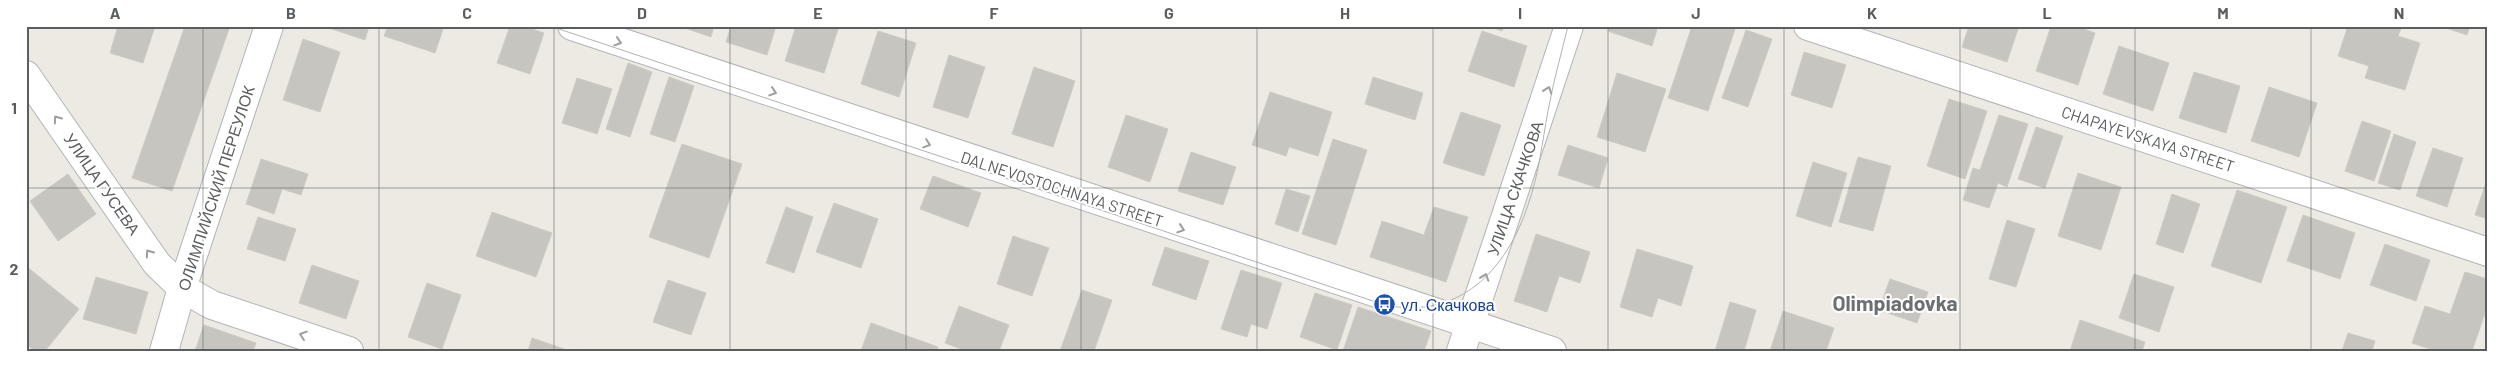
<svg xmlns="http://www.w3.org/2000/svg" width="2514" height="377" viewBox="0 0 2514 377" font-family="Barlow,sans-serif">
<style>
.building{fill:#c7c5bf;stroke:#d0cbc1}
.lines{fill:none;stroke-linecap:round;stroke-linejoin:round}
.minor-casing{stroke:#b3b4b8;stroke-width:30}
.tertiary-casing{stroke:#b3b4b8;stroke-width:30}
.minor{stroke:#fff;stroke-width:28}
.tertiary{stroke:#fff;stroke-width:28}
.tram{stroke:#b1b2b2;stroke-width:1}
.oneway{stroke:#9d9ea0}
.grid{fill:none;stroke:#5b5e61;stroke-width:1;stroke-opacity:0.55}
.labels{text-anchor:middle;stroke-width:4;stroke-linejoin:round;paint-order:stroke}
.street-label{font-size:16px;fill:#5b5e61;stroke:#fff}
.transit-label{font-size:16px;fill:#164399;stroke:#fff;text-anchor:start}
.district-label{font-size:21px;font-weight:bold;fill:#6c6f73;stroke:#fff}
.neatline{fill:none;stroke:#5b5e61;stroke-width:2}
.grid-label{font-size:16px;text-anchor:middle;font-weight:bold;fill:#5b5e61}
</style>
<rect width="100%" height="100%" fill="#eceae2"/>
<path class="building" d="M118,26H155L143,63L110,53Z
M185,26H230L172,191L132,178Z
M323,26H369L365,40Z
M388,26H444L435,53L384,36Z
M510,26H523L544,33L530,74L497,63Z
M679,26H714L711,37Z
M731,26H776L767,55L726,42Z
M796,26H839L824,73L785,61Z
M1488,26H1503L1502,31Z
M1610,26H1658L1652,46L1608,31Z
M1692,26H1726L1735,29L1708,111L1668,98Z
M1969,26H2019L2007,62L1962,47Z
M2051,26H2076L2095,33L2078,85L2036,71Z
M2348,26H2402L2398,36L2420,43L2405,90L2365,78L2369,66L2338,56Z
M2440,26H2470L2467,35Z
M1746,30L1772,39L1748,107L1722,98Z
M878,31L916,43L899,97L861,84Z
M1482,31L1527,46L1514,87L1468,71Z
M303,39L340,52L320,112L283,100Z
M2119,46L2169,63L2153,111L2103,94Z
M1804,52L1846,65L1832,108L1791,95Z
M949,55L985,67L968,118L933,107Z
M628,63L652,72L630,137L606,129Z
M1034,67L1075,81L1053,147L1012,134Z
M2194,72L2240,86L2226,133L2179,118Z
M1617,73L1666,89L1645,152L1597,137Z
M669,77L694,86L675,142L650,134Z
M1373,77L1423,93L1415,120L1365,104Z
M577,78L612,89L597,134L562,123Z
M2269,87L2317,103L2299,157L2251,141Z
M1270,92L1332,112L1318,156L1289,147L1286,156L1252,145Z
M1949,99L1987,111L1965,179L1927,166Z
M1461,112L1501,125L1484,176L1443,163Z
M1126,115L1168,129L1150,182L1108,167Z
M1999,115L2028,124L2007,187L1998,183L1989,208L1963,200L1973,168L1980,170Z
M2362,121L2391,131L2374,181L2345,171Z
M2036,127L2063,136L2045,188L2018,179Z
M2394,134L2416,142L2400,190L2378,183Z
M1333,139L1367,150L1336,245L1302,234Z
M682,144L742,164L709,258L649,237Z
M1568,145L1608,158L1599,188L1558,175Z
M2433,148L2463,158L2447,207L2416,196Z
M1191,152L1236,167L1223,205L1178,191Z
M1858,157L1891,166L1873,231L1839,222Z
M261,159L308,174L301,195L282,189L274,214L246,204Z
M1813,162L1847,173L1831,227L1796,216Z
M2078,173L2121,187L2101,250L2058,236Z
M68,174L96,214L58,241L30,201Z
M933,176L981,193L968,227L920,209Z
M2488,177V219L2475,215Z
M1286,189L1310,196L1298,232L1275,224Z
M2237,190L2287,207L2261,283L2211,266Z
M2172,194L2200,204L2183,253L2156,244Z
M834,203L878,219L861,268L816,252Z
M786,207L813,217L794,273L766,263Z
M1434,207L1468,217L1446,282L1370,257L1382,221L1424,235Z
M492,212L552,233L536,277L476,256Z
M2303,215L2355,233L2340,279L2287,261Z
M258,217L296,229L285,261L247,249Z
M2007,220L2035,229L2016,287L1989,279Z
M1536,234L1590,252L1580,283L1559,276L1547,312L1514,301Z
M1013,236L1049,248L1032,296L997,284Z
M2385,244L2430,260L2416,301L2370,285Z
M1165,247L1209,261L1196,300L1152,285Z
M1637,249L1693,266L1681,306L1658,298L1652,317L1620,307Z
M312,265L359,281L346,319L299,303Z
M26,266L79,309L45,351H35L26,344Z
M1241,270L1282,283L1267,329L1251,324L1247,337L1221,329Z
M2465,272L2488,279V304L2472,351H2436L2412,343L2425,306L2450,314Z
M2134,274L2174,287L2159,332L2119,318Z
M96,277L148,292L136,334L83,319Z
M1890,279L1928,292L1917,323L1879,310Z
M668,280L706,293L691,335L653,322Z
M427,283L461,295L442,349L408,337Z
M1082,290L1112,300L1094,351H1060Z
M1315,293L1352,305L1337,350L1300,337Z
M1730,302L1756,310L1744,351H1715Z
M959,306L1009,325L999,351H966L945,343Z
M1358,307L1431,331L1424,351H1343Z
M1783,311L1834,328L1826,351H1770Z
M2080,320L2145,342L2142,351H2070Z
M871,323L938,347L937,351H861Z
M204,325L256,343L253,351H195Z
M2348,333L2375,341L2372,351H2342Z
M532,338L570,351H528Z"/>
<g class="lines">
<defs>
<path id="minor" d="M269,26L182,288L212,305L349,351
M572,26L1552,351
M1808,26L2488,252"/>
<path id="tertiary" d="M26,75L157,264L182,288L164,351
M1461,351L1569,26"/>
</defs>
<use href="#minor" class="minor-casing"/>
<use href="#tertiary" class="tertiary-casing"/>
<use href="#minor" class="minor"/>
<use href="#tertiary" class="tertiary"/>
<path class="tram" d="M550,26L1385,305C1459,320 1506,271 1528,205C1539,174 1542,143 1548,111C1553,83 1561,55 1568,26"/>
</g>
<defs><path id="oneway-chevron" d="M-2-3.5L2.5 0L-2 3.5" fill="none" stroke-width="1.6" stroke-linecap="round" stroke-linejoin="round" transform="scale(1.25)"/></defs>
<g class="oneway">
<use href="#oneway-chevron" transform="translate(618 42) rotate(18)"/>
<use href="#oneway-chevron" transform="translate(1548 90) rotate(-71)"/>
<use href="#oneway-chevron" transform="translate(773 92) rotate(18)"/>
<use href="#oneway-chevron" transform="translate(57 119) rotate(-125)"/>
<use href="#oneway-chevron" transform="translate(927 144) rotate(19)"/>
<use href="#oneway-chevron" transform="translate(1181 229) rotate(18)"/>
<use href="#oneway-chevron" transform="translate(149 253) rotate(-125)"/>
<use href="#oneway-chevron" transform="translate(1485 277) rotate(-71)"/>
<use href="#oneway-chevron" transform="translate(303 335) rotate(-161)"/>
</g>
<path class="grid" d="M203,26V351M379,26V351M554,26V351M730,26V351M906,26V351M1081,26V351M1257,26V351M1433,26V351M1608,26V351M1784,26V351M1960,26V351M2135,26V351M2311,26V351M26,188H2488"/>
<defs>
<symbol id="bus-disc" viewBox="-11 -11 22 22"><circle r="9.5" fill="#1a4fb4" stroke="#fff"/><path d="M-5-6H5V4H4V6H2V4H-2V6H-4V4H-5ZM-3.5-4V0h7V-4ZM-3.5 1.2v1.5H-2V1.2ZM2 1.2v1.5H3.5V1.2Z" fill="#fff"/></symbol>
</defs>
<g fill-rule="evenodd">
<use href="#bus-disc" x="1372" y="292" width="25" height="25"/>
</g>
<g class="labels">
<g class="street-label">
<text transform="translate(2148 139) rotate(18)" y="6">CHAPAYEVSKAYA STREET</text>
<text transform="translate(102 184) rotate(55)" y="6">УЛИЦА ГУСЕВА</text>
<text transform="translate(216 188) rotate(-72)" y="6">ОЛИМПИЙСКИЙ ПЕРЕУЛОК</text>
<text transform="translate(1515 188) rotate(-71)" y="6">УЛИЦА СКАЧКОВА</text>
<text transform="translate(1062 189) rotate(18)" y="6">DALNEVOSTOCHNAYA STREET</text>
</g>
<g class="transit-label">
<text x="1401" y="311">ул. Скачкова</text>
</g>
<g class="district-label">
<text x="1895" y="311">Olimpiadovka</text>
</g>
</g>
<rect width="2514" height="377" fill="none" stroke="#ffffff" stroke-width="55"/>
<rect x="28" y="28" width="2458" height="322" class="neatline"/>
<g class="grid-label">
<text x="115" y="19">A</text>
<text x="291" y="19">B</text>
<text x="467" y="19">C</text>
<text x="642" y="19">D</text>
<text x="818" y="19">E</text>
<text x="994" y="19">F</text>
<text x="1169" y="19">G</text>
<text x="1345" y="19">H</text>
<text x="1520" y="19">I</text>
<text x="1696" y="19">J</text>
<text x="1872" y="19">K</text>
<text x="2047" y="19">L</text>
<text x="2223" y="19">M</text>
<text x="2399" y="19">N</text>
<text x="14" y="114">1</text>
<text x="14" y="275">2</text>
</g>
</svg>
